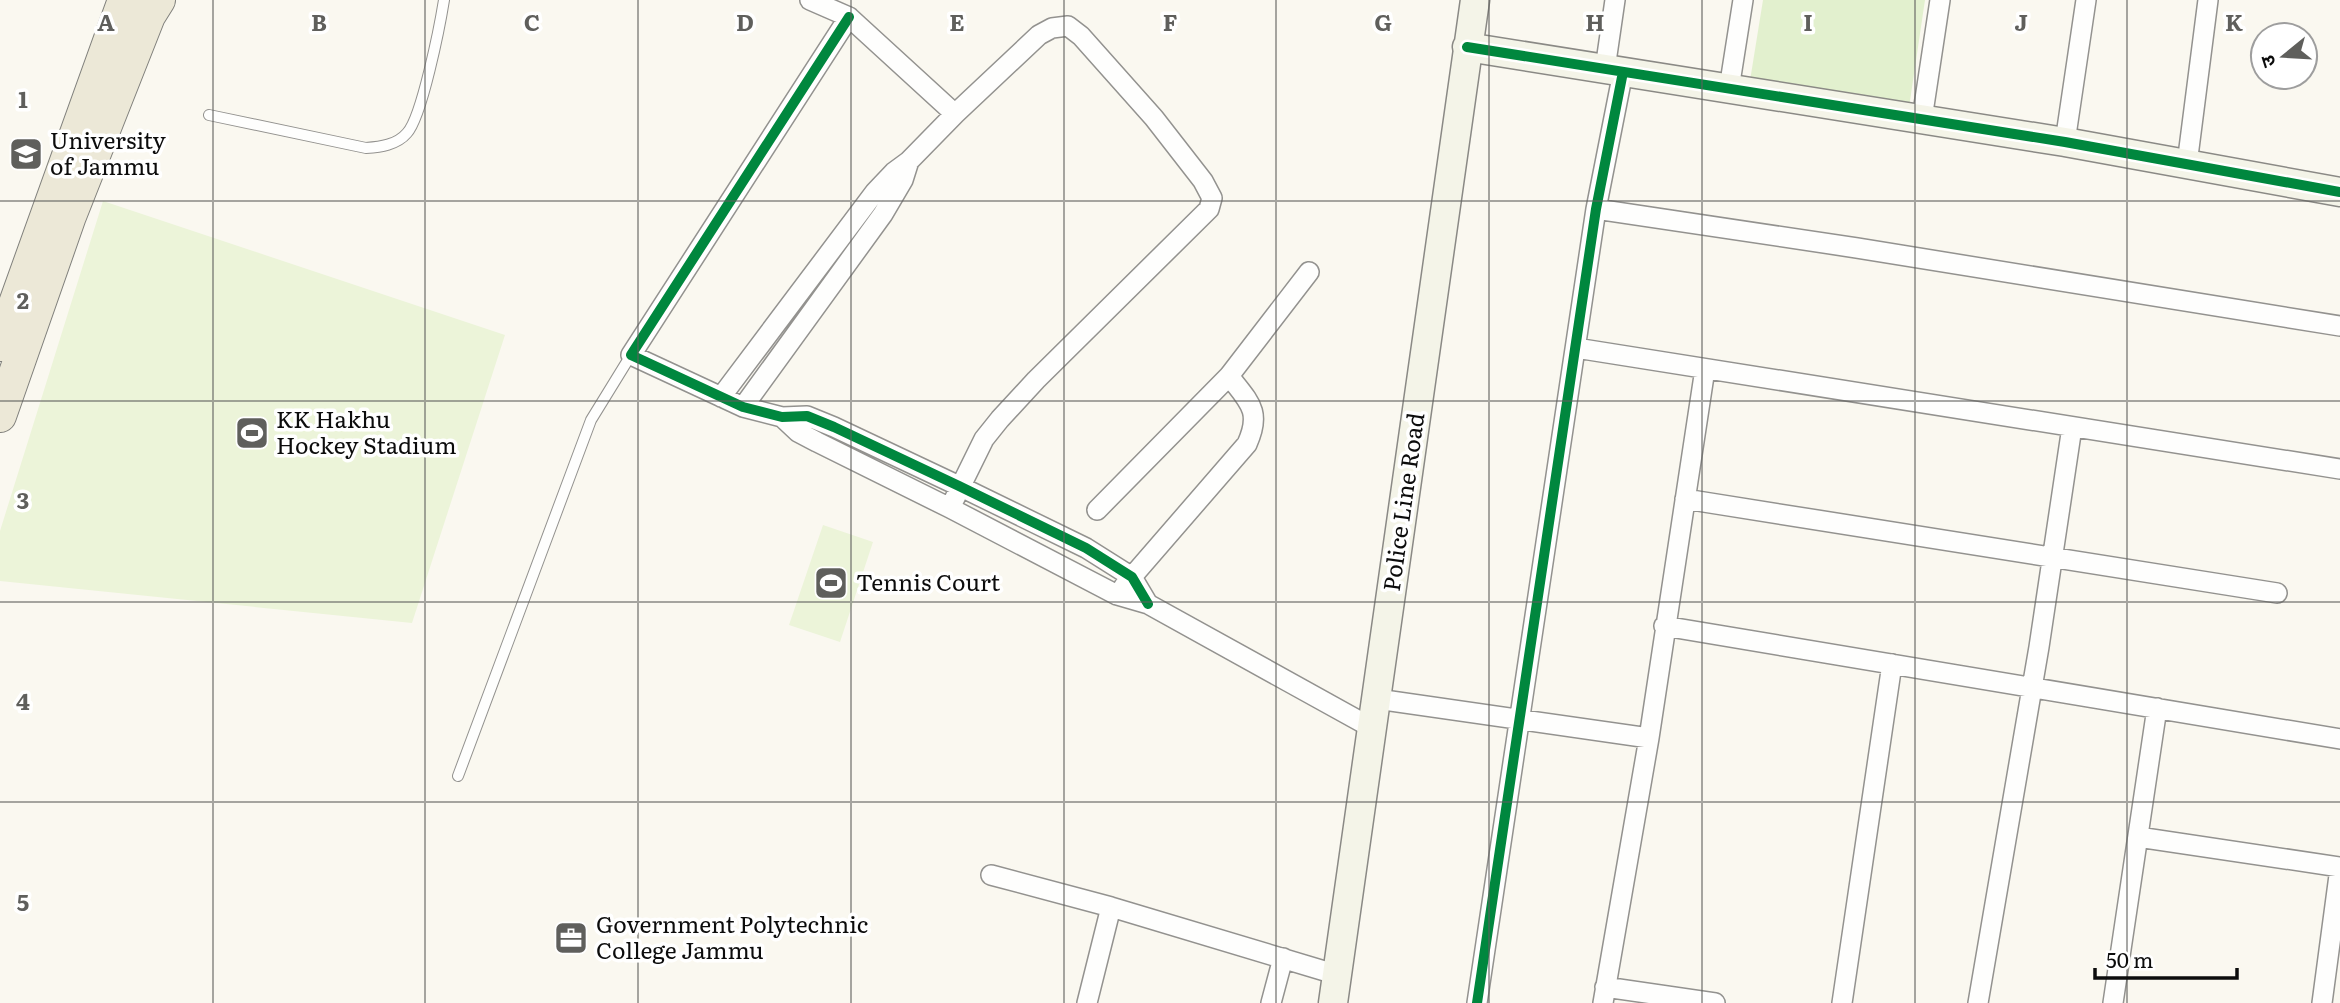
<svg xmlns="http://www.w3.org/2000/svg" width="2340" height="1003" viewBox="0 0 2340 1003" font-family="Literata,'Noto Sans Devanagari',serif">
<style>
.green{fill:#e2f0ce}
.pitch{fill:#ecf4d9}
.lines{fill:none;stroke-linecap:round;stroke-linejoin:round}
.lane-casing{stroke:#93928f;stroke-width:12}
.street-casing{stroke:#93928f;stroke-width:22}
.secondary-casing{stroke:#8a8985;stroke-width:31}
.primary-casing{stroke:#80807c;stroke-width:34}
.lane{stroke:#fefefd;stroke-width:10}
.street{stroke:#fefefd;stroke-width:19}
.secondary{stroke:#f4f4e8;stroke-width:28}
.primary{stroke:#ece8d7;stroke-width:32}
.cycleway-casing{stroke:#fff;stroke-width:15}
.cycleway{stroke:#00873e;stroke-width:10}
.grid{fill:none;stroke:#5f5f5c;stroke-width:2;stroke-opacity:0.55}
.labels{text-anchor:middle;stroke-width:7;stroke-linejoin:round;paint-order:stroke}
.poi-label{font-size:23px;fill:#0c0c0c;stroke:#fff;text-anchor:start}
.street-label{font-size:23px;fill:#0c0c0c;stroke:#fff}
.grid-label{font-size:23px;text-anchor:middle;font-weight:bold;fill:#5f5f5c;stroke:#fff;stroke-width:7;stroke-linejoin:round;paint-order:stroke}
</style>
<rect width="100%" height="100%" fill="#faf8f0"/>
<path class="green" d="M1763,0H1925L1907,121L1748,93Z"/>
<path class="pitch" d="M103,201L505,335L412,623L0,581V531Z
M823,525L873,542L840,642L789,625Z"/>
<g class="lines">
<defs>
<path id="lane" d="M209,115L366,148C380,147 397,145 407,133C422,117 440,25 444,0
M458,776L591,420L631,355"/>
<path id="street" d="M849,17L631,355L743,407L782,417L807,416L834,427L959,486L1086,548L1132,577L1148,604
M1605,69L1615,0
M1729,89L1743,0
M1922,119L1940,0
M2065,142L2086,0
M2187,164L2208,0
M1596,209L1857,248L2340,326
M1576,348L2340,469
M721,397L875,192L894,172L909,161L955,114L849,17L810,0
M743,407L883,214L903,180L909,161
M782,417L798,432L817,442L950,508L1117,595L1148,604L1372,728
M1685,499L2277,593
M950,508L984,439L1000,419L1036,380L1209,209L1212,198L1203,181L1154,118L1081,36L1068,26L1052,28L1039,35L955,114
M1097,510L1229,376L1309,272
M1124,586L1247,444C1262,411 1249,402 1229,376
M1664,626L2340,739
M1377,699L1649,738
M2138,837L2340,867
M991,875L1111,907L1338,975
M1605,987L1715,1003
M1087,1003L1111,907
M1271,1003L1283,958
M1477,1003L1596,209L1623,72
M1603,1003L1649,738L1705,369
M1842,1003L1892,664
M1978,1003L2039,647L2072,427
M2113,1003L2157,708
M2322,1003L2340,868"/>
<path id="secondary" d="M1467,47L2065,142L2340,192
M1333,1003L1475,0"/>
<path id="primary" d="M0,345L124,0
M0,416L70,216L149,16L159,0"/>
</defs>
<use href="#lane" class="lane-casing"/>
<use href="#street" class="street-casing"/>
<use href="#secondary" class="secondary-casing"/>
<use href="#primary" class="primary-casing"/>
<use href="#lane" class="lane"/>
<use href="#street" class="street"/>
<use href="#secondary" class="secondary"/>
<use href="#primary" class="primary"/>
<defs>
<path id="cycleway" d="M849,17L631,355L743,407L782,417L807,416L834,427L959,486L1086,548L1132,577L1148,604
M1467,47L2065,142L2340,192
M1477,1003L1596,209L1623,72"/>
</defs>
<use href="#cycleway" class="cycleway-casing"/>
<use href="#cycleway" class="cycleway"/>
</g>
<path class="grid" d="M213,0V1003M425,0V1003M638,0V1003M851,0V1003M1064,0V1003M1276,0V1003M1489,0V1003M1702,0V1003M1915,0V1003M2127,0V1003M0,201H2340M0,401H2340M0,602H2340M0,802H2340"/>
<defs>
<symbol id="university-square" viewBox="-11 -11 22 22"><rect x="-9" y="-9" width="18" height="18" rx="4" fill="#5f5f5c" stroke="#fff"/><path d="M0-5L7-2L0 1L-7-2ZM-4 1L0 2.5L4 1V4Q0 6-4 4Z" fill="#fff"/></symbol>
<symbol id="stadium-square" viewBox="-11 -11 22 22"><rect x="-9" y="-9" width="18" height="18" rx="4" fill="#5f5f5c" stroke="#fff"/><path d="M0-5a6.5 5 0 1 0 0 10a6.5 5 0 1 0 0-10ZM-3.5-1.8h7v3.6h-7Z" fill="#fff"/></symbol>
<symbol id="office-square" viewBox="-11 -11 22 22"><rect x="-9" y="-9" width="18" height="18" rx="4" fill="#5f5f5c" stroke="#fff"/><path d="M-6-3h4V-5.5h4V-3h4V5H-6ZM-1-4.5V-3h2v-1.5ZM-6 0V1H6V0Z" fill="#fff"/></symbol>
</defs>
<g fill-rule="evenodd">
<use href="#university-square" x="7" y="135" width="38" height="38"/>
<use href="#stadium-square" x="233" y="414" width="38" height="38"/>
<use href="#stadium-square" x="812" y="564" width="38" height="38"/>
<use href="#office-square" x="552" y="919" width="38" height="38"/>
</g>
<g class="labels">
<g class="poi-label">
<text x="50" y="149">University<tspan x="50" dy="26">of Jammu</tspan></text>
<text x="276" y="428">KK Hakhu<tspan x="276" dy="26">Hockey Stadium</tspan></text>
<text x="856" y="591">Tennis Court</text>
<text x="596" y="933">Government Polytechnic<tspan x="596" dy="26">College Jammu</tspan></text>
</g>
<g class="street-label">
<text transform="translate(1404 502) rotate(-82)" y="8">Police Line Road</text>
</g>
</g>
<g class="grid-label">
<text x="106" y="31">A</text>
<text x="319" y="31">B</text>
<text x="532" y="31">C</text>
<text x="745" y="31">D</text>
<text x="957" y="31">E</text>
<text x="1170" y="31">F</text>
<text x="1383" y="31">G</text>
<text x="1595" y="31">H</text>
<text x="1808" y="31">I</text>
<text x="2021" y="31">J</text>
<text x="2234" y="31">K</text>
<text x="23" y="108">1</text>
<text x="23" y="309">2</text>
<text x="23" y="509">3</text>
<text x="23" y="710">4</text>
<text x="23" y="911">5</text>
</g>
<g transform="translate(2284 56) rotate(252)"><circle r="33" fill="#ffffff" stroke="#9e9e9e" stroke-width="2"/>
<path d="M0-5L12 26L0 18L-12 26Z" fill="#5f5f5c"/>
<text y="-10" font-size="19" font-weight="bold" text-anchor="middle" fill="#0c0c0c">उ</text>
</g>
<path d="M2095 968v10h142v-10" fill="none" stroke="#0c0c0c" stroke-width="3.5"/>
<text x="2106" y="968" font-size="21" fill="#0c0c0c" stroke="#ffffff" stroke-width="5" paint-order="stroke">50 m</text>
</svg>
